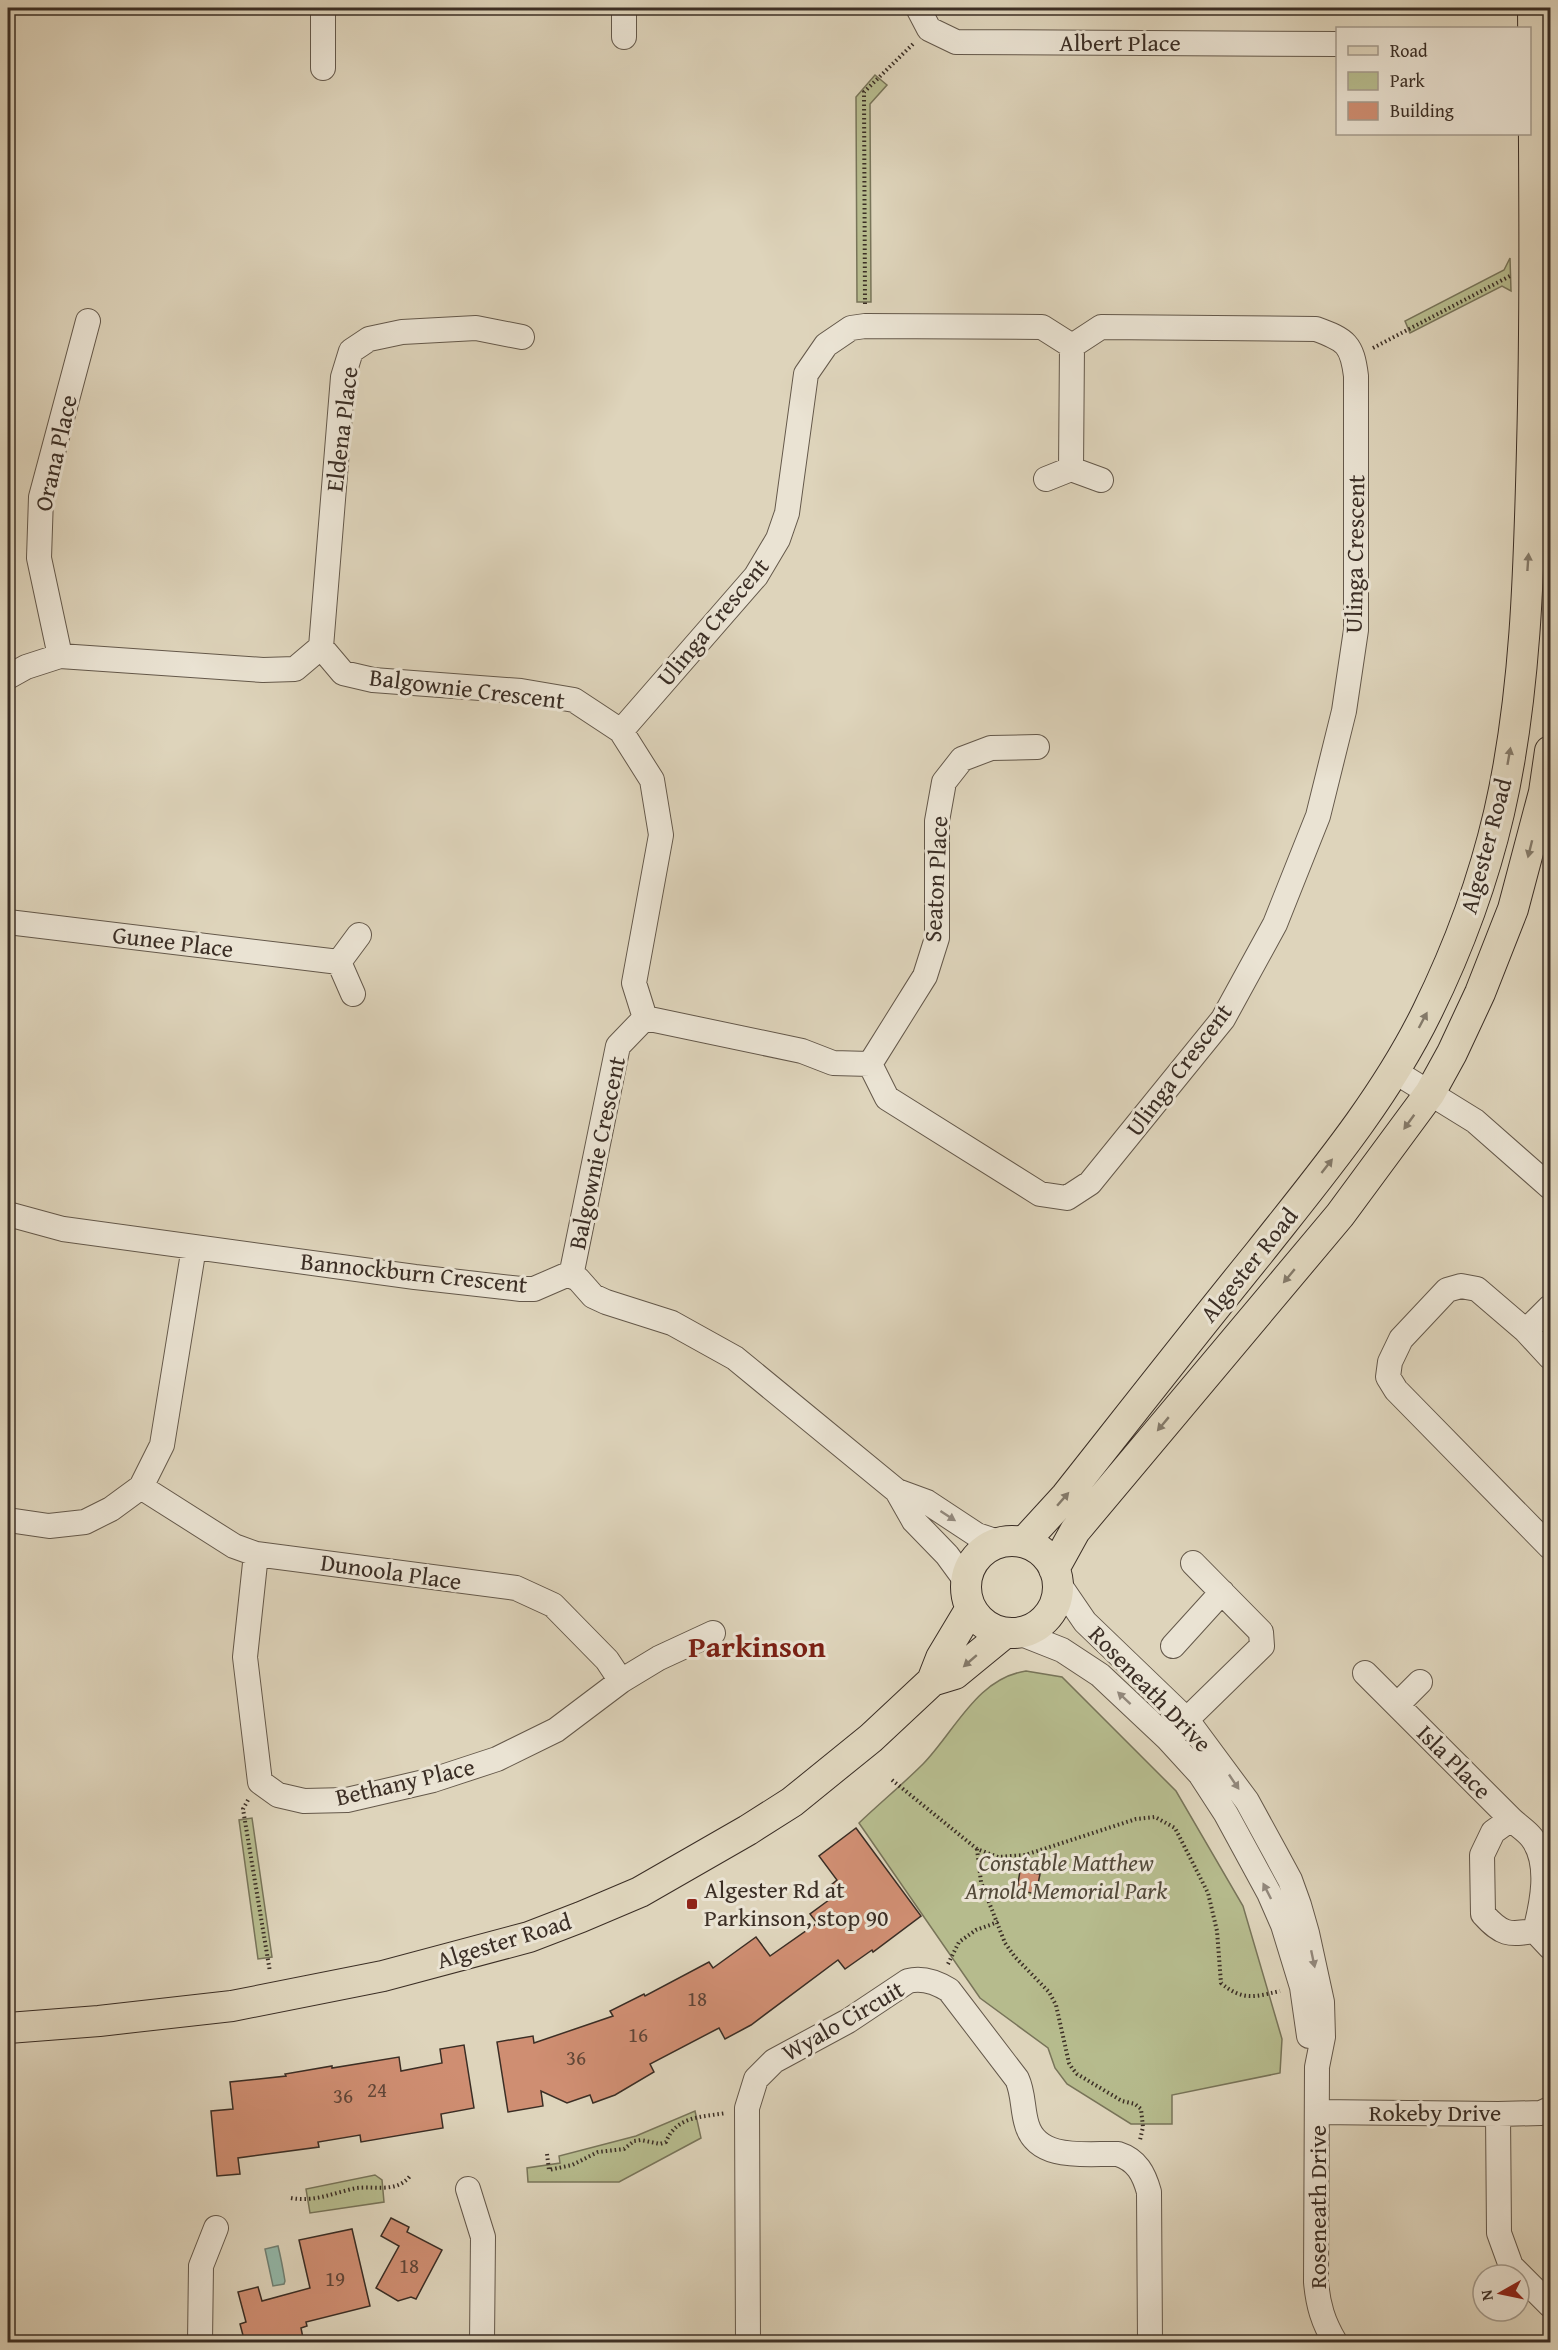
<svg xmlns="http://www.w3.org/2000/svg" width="1558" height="2350" viewBox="0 0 1558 2350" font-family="'Gentium Book Plus',serif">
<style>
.green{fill:#b6bb8d;stroke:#787459;stroke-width:1.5}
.water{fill:#94b9aa;stroke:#708175;stroke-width:1.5}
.building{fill:#cf8e72;stroke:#3b2e25;stroke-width:1.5}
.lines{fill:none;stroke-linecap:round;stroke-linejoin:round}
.minor-casing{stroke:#64584a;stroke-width:26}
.major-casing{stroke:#3b2e25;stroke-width:32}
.path{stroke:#3b2e25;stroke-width:4;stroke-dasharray:1.5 3;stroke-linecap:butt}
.minor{stroke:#eae3d3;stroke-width:24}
.major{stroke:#ded4bb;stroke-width:30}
.oneway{fill:#847968}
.oneway2{fill:#92887c}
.poi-dot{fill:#8f2418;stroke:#eae3d3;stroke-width:2}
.labels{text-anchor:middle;stroke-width:6;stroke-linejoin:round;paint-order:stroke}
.number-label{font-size:21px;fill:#604638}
.street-label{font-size:24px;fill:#3b2e25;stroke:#eae3d3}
.park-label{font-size:24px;font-style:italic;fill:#544a3a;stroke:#eae3d3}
.poi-label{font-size:24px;fill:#3b2e25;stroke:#eae3d3;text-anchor:start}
.district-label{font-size:30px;font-weight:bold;fill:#7a1f14;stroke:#eae3d3}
</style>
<rect width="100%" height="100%" fill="#ded4bb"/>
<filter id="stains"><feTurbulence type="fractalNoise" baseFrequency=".00333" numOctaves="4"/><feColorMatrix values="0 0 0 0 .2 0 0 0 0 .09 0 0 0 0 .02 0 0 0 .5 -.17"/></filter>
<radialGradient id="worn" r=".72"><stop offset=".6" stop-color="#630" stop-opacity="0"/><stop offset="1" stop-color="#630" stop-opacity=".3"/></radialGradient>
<path class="green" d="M875,75L887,85L870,104L871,302H857L856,97Z
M1510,258L1511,291L1502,286L1410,333L1405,321L1504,270Z
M1026,1671L1062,1677L1176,1791L1243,1906L1282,2039L1280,2073L1172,2095V2124H1131L1067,2084L1055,2068L1048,2048L980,1998L859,1823C880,1803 903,1784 923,1764C955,1731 977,1678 1026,1671Z
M252,1818L272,1957L258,1959L239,1820Z
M695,2111L701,2138L619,2182H528L527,2168L560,2163L559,2156L636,2136Z
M375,2175L382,2180L384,2202L310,2213L306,2189Z"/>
<path class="water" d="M278,2246C281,2258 283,2269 285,2281L284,2284L273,2286L265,2249Z"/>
<path class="building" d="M856,1828L921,1916L873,1952L872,1950L845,1969L838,1960L751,2025L725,2039L719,2028L650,2064L654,2072L615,2095L593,2103L590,2095L567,2103L541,2091L543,2106L508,2112L497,2042L533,2036L534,2043L613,2016L610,2011L644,1994L645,1996L709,1962L713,1968L756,1937L770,1956L817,1923L810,1914L833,1897L826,1889L837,1880L819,1856Z
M1020,1871L1040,1874L1036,1894L1017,1890Z
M464,2045L474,2108L441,2114L443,2128L361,2142L360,2135L318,2142L319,2147L238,2158L240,2174L217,2176L211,2111L233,2109L230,2082L286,2076L285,2074L332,2066V2068L399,2057L401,2071L442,2063L440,2049Z
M391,2218L409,2227L407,2232L442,2250L416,2299L411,2297L398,2301L376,2288L399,2246L381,2236Z
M352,2229L370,2306L306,2322L307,2326L301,2328L304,2343H245L240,2324L246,2322L238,2292L258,2287L262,2301L310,2288L299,2240Z"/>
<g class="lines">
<defs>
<path id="minor" d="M323,8V68
M624,8V37
M918,8L929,29L956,42L1338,44
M1071,469L1072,346
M1046,479L1071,469L1101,480
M321,647L343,377L351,351L369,339L402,332L476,328L522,337
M60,656L39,558L41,497L88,321
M8,677L26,667L60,656L263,670L295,669L321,647L343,673L373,680L521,691L574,700L621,731L652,780L661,835L634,983L645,1018L618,1046L571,1276
M621,731L756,576L778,539L787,513L806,374L826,345L851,328L865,326L1042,327L1072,346L1101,327L1316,329C1346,340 1352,344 1356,376V630L1344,711L1318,816L1275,924L1223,1019L1090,1183L1067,1198L1040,1194L887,1098L870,1064L833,1063L802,1051L645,1018
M8,922L339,962
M353,994L339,962L359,935
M870,1064L925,976L937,938V821L944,782L962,759L991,748L1037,747
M1394,1071L1475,1121L1550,1187
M8,1214L63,1229L415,1277L521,1289H534L564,1276H571L578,1279L593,1296L606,1302L672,1323L735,1358L897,1491L914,1521L947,1555L966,1581
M1526,1331L1550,1307
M1550,1357L1526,1331L1477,1289L1461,1286L1447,1290L1401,1339L1390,1362L1388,1377L1396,1390L1550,1547
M141,1487L234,1546L256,1554L516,1588L553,1605L607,1660L621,1681
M897,1491L927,1502L977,1535L998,1542
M8,1520L49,1526L85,1522L111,1509L141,1487L162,1445L194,1247
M256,1554L245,1657L260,1782L278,1795L304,1801L347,1800L433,1780L497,1759L556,1730L621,1681L659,1658L713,1633
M1057,1581L1085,1622L1187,1720L1247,1801L1276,1854L1290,1880L1299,1905L1307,1933L1322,2002L1323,2037L1317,2067L1316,2282C1318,2305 1323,2322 1335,2342
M1019,1633L1062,1650L1100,1675L1167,1738L1200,1774L1226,1814L1269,1893L1283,1925L1302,1987L1309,2036
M1173,1646L1222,1592
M1365,1673L1511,1819C1517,1825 1527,1831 1532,1838C1551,1863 1542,1904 1535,1931L1550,1947
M1397,1705L1420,1682
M1175,1731L1262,1646L1261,1632L1193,1563
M1511,1819L1493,1832L1482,1855L1483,1914C1502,1935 1508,1935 1535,1931
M1318,2112L1498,2114L1541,2113L1550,2109
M1498,2114L1499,2233L1511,2266L1550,2305
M468,2189L483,2237L482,2342
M200,2342L201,2266L216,2228
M748,2342L747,2108L756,2079L774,2061L848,2021L908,1981C923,1977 936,1982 949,1990L1017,2079C1024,2094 1022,2110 1027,2125C1038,2162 1088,2153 1118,2154C1137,2160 1144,2174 1149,2192L1150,2342"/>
<path id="major" d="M966 1587a46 46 0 1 1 92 0a46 46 0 1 1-92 0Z
M1024,1542L1066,1496C1130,1415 1194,1333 1259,1253C1319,1177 1384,1100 1427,1012C1458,949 1483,882 1499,813C1526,696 1529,568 1532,448C1536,301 1534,154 1533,8
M1054,1569L1075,1531L1340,1215L1430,1093L1452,1053L1480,993L1513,909L1544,792L1550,751
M932,1681L941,1658L971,1608
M8,2028L99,2021L232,2006L383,1976L529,1937L581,1917L640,1892L748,1830L792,1802L871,1738L932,1681L955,1674L1005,1633"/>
</defs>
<use href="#minor" class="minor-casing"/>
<use href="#major" class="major-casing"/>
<path class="path" d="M865,304L864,92L913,44
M1373,348L1510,276
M892,1780L977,1849L998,1857L1025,1855L1136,1819L1155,1817L1175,1828L1208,1893L1217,1931L1221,1983C1242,2001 1255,1997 1280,1991
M248,1800L243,1809L270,1972
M977,1849L981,1882L1005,1943L1015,1957L1049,1992L1056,2005L1069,2063L1072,2068L1077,2074L1122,2101L1135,2104L1141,2109L1143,2127L1140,2140
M948,1964L959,1942L976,1930L998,1922
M547,2154L549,2170L572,2165L598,2152L624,2149L634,2141L641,2140L660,2144L666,2142C676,2116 702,2117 726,2113
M291,2198C313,2202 331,2194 352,2189C371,2184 395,2195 410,2176"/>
<use href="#minor" class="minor"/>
<use href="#major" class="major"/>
</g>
<defs><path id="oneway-solid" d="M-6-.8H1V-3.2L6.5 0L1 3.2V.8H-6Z" transform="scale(1.5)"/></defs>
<g class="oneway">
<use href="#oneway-solid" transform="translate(1528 562) rotate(-86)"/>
<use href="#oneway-solid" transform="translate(1509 756) rotate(-80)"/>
<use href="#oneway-solid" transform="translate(1530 849) rotate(104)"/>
<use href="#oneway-solid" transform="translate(1423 1020) rotate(-62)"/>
<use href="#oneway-solid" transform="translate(1409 1122) rotate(126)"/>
<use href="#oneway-solid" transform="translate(1327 1166) rotate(-52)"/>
<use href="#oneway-solid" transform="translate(1289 1276) rotate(130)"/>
<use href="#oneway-solid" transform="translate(1163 1424) rotate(130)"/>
<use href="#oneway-solid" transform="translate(1063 1499) rotate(-49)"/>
<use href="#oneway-solid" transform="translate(970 1661) rotate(139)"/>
</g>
<g class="oneway2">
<use href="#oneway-solid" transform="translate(948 1516) rotate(33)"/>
<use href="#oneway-solid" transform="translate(1124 1698) rotate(-137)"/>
<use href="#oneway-solid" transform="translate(1234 1782) rotate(56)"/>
<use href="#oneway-solid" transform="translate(1267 1891) rotate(-117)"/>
<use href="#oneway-solid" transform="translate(1313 1959) rotate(78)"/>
</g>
<rect class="poi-dot" x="686" y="1898" width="12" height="12" rx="3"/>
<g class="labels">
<g class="number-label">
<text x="697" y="2006">18</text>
<text x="638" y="2042">16</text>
<text x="576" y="2065">36</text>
<text x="377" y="2097">24</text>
<text x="343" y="2103">36</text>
<text x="409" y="2273">18</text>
<text x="335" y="2286">19</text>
</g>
<g class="street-label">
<text x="1120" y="51">Albert Place</text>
<text transform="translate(342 429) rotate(-83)" y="8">Eldena Place</text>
<text transform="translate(56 453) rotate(-77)" y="8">Orana Place</text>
<text transform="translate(1355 554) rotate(-89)" y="8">Ulinga Crescent</text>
<text transform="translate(713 622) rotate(-50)" y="8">Ulinga Crescent</text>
<text transform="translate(467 689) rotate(7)" y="8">Balgownie Crescent</text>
<text transform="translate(1486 846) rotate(-75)" y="8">Algester Road</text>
<text transform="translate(936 879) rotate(-87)" y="8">Seaton Place</text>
<text transform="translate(173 942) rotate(7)" y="8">Gunee Place</text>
<text transform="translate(1179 1070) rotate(-53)" y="8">Ulinga Crescent</text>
<text transform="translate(597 1153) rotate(-78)" y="8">Balgownie Crescent</text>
<text transform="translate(1249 1265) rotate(-51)" y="8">Algester Road</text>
<text transform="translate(414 1273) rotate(6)" y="8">Bannockburn Crescent</text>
<text transform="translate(391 1572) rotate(8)" y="8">Dunoola Place</text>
<text transform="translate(1150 1689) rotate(46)" y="8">Roseneath Drive</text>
<text transform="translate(1454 1762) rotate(45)" y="8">Isla Place</text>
<text transform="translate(405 1782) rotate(-13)" y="8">Bethany Place</text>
<text transform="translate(504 1941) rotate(-17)" y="8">Algester Road</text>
<text transform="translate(843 2021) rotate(-30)" y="8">Wyalo Circuit</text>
<text x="1435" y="2121">Rokeby Drive</text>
<text transform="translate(1318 2207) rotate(-90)" y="8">Roseneath Drive</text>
</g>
<g class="park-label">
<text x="1066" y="1871">Constable Matthew<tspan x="1066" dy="28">Arnold Memorial Park</tspan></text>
</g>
<g class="poi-label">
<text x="704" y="1898">Algester Rd at<tspan x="704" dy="28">Parkinson, stop 90</tspan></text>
</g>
<g class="district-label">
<text x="757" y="1657">Parkinson</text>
</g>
</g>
<rect width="1558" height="2350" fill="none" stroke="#ded4bb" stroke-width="30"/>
<rect x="9" y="9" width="1540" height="2332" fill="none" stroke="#3b2e25" stroke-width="3"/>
<rect x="15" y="15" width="1528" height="2320" fill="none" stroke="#3b2e25" stroke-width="1.5"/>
<rect x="1336" y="27" width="195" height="108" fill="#eae3d3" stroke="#a49b8d" stroke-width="1.5"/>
<rect x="1348" y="46" width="30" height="9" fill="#ded4bb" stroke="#a49b8d" stroke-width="1.5"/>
<text x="1390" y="57" font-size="18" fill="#3b2e25">Road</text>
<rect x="1348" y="72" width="30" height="18" fill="#b6bb8d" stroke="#a49b8d" stroke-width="1.5"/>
<text x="1390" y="87" font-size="18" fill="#3b2e25">Park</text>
<rect x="1348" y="102" width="30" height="18" fill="#cf8e72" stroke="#a49b8d" stroke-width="1.5"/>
<text x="1390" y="117" font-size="18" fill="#3b2e25">Building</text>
<g transform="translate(1501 2293) rotate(261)"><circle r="28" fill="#eae3d3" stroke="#a49b8d" stroke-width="1.5"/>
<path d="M0-4.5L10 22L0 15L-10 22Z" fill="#8f2418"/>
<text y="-9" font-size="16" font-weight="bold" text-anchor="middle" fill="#3b2e25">N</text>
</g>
<rect width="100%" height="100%" filter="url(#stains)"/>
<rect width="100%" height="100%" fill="url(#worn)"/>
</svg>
